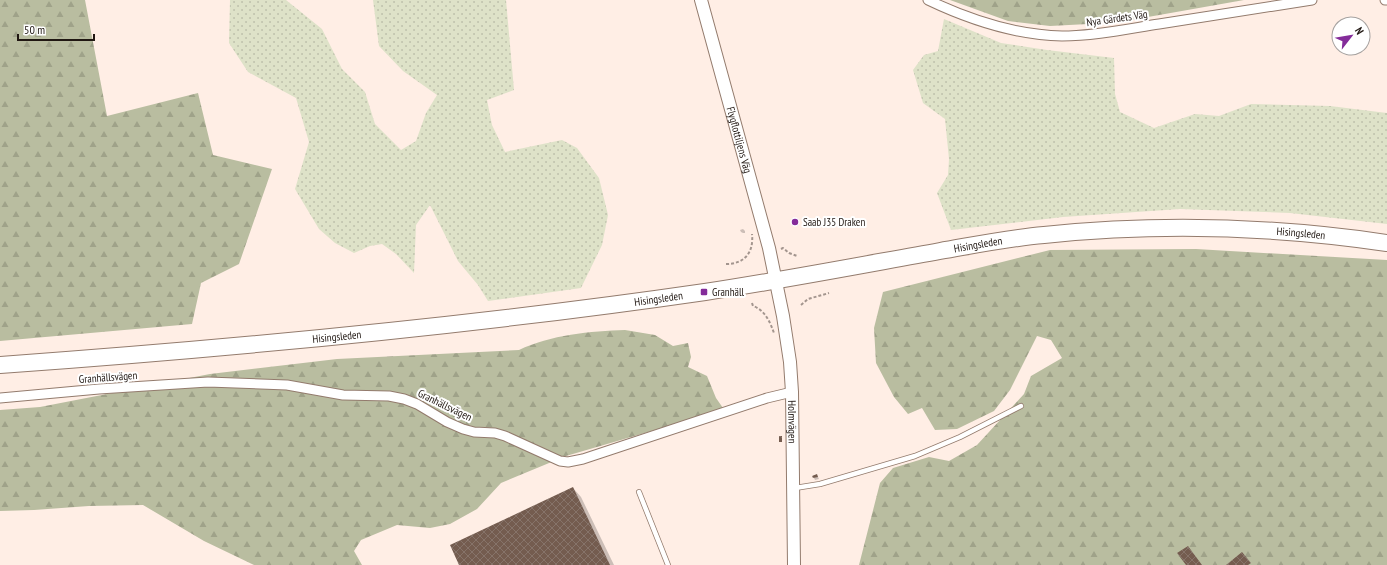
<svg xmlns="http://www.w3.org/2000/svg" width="1387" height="565" viewBox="0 0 1387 565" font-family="'PT Sans Narrow',sans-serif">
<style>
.grass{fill:url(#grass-dots)}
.forest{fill:url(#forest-firs)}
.shadow{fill:#0003}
.building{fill:url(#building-cross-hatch)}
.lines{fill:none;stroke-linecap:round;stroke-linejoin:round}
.lane-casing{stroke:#937b6d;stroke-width:6}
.street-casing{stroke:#937b6d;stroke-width:11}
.secondary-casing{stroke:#937b6d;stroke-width:14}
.highway-casing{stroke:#937b6d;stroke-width:18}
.path{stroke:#a3958e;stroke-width:2;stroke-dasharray:3 2;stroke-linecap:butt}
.lane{stroke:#fff;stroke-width:4.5}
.street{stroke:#fff;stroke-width:9}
.secondary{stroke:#fff;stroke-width:12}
.highway{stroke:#fff;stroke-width:16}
.poi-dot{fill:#842c9a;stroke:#fff;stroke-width:1.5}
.labels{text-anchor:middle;stroke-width:4;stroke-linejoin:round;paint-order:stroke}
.street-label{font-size:11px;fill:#201712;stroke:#fff}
.poi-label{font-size:11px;fill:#201712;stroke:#fff;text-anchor:start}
</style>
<defs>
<pattern id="grass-dots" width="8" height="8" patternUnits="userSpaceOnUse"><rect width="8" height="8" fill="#dee2c8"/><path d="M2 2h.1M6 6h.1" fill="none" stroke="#bec1ab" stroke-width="1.8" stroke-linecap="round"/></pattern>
<pattern id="forest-firs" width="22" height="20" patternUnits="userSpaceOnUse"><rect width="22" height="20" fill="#b9bda0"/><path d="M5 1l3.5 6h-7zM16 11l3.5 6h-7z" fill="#9fa289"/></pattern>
<pattern id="building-cross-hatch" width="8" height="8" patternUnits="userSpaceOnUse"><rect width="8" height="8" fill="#745c4f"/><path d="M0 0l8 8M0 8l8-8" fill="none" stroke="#867369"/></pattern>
</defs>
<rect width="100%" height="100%" fill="#ffeee5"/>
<path class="grass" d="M230,0H286L322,29L342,69L365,92L375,124L401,150L416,141L426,113L437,95L403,71L379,46L373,0H506L514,90L487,100L492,125L505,152L562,140L577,148L599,178L608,215L602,245L581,288L488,301L478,285L458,261L430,205L416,225L414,273L396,254L382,244L370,246L354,253L335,243L319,229L295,189L309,142L296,98L248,72L229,43Z
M944,19L1001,43L1047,50L1114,58L1115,94L1120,112L1154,128L1195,114L1219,116L1251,104L1330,106L1387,113V224L1290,213L1180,209L1063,217L951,230L937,193L948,175L949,159L945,119L923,103L913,70L924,55L938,51Z"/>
<path class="forest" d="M0,0H85L107,116L198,93L213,155L272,169L239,264L201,283L192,324L0,341Z
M950,0H1244L1131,20L1088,24L1050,26L1008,21Z
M1196,249L1387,260V565H859L880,483L893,468L929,457L949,461L977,445L1024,394L1031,376L1062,358L1051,340L1037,336L1010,390L994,411L957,429L935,430L922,408L908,414L894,397L876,363L874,328L883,292L1050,250Z
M625,330L655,335L673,346L688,343L691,357L688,367L707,376L716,398L723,408L703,416L566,456L501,483L477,509L450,524L430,528L397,525L361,540L354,551L362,565H254L204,541L143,505L89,506L34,510L0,511V410L40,407L210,374L337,359L519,350C550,335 591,331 625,330Z"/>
<path class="shadow" d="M743,229L745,231V233H743L741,232L740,230Z
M817,475L819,479L815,480L813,476Z
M573,488L581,497L614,565H460Z"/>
<path class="building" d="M779,436H782V442H779Z
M817,474L818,477L813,478L812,476Z
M573,487L610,565H459L450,545Z
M1188,546L1202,565H1186L1177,553Z
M1242,552L1251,563L1248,565H1226Z"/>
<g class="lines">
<defs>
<path id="lane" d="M795,488L820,484L915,456L960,437L1021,406
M639,492L668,565"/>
<path id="street" d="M928,0C970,20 1015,35 1062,36C1094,36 1127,29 1159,24C1210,16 1261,8 1312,0
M1385,0H1387
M0,398L99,389L208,382L287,385L343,395L389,396L404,399L417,404L447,422L463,429L474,432L495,433L505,436L560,461L568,462L583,459L767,398L792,392"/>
<g id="secondary">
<path id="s1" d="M701,0L769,248L783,316L790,362L792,392L794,565"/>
</g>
<g id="highway">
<path id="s2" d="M0,365C236,348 471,326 705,292C784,280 862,265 940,251C975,245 1009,238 1044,235C1160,223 1272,226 1387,243"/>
</g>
</defs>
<use href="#lane" class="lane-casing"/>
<use href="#street" class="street-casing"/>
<use href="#secondary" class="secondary-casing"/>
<use href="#highway" class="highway-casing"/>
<path class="path" d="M781,249L783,248L789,253L797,256
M726,264C744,264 754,253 752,234
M752,303L753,306C765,310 770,322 774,333
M801,305L808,299L829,293"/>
<use href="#lane" class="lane"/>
<use href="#street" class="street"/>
<use href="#secondary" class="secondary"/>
<use href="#highway" class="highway"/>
</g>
<g class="poi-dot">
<circle cx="795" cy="222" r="4"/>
<rect x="700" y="288" width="8" height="8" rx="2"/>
</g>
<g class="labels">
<g class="street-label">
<text transform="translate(1117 18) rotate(-8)" y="4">Nya Gärdets Väg</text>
<text dy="4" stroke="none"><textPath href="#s1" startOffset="145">Flygflottiljens Väg</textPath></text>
<text dy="4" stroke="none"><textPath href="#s2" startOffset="1310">Hisingsleden</textPath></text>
<text dy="4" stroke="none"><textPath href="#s2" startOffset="986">Hisingsleden</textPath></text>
<text dy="4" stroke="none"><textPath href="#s2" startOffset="662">Hisingsleden</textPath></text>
<text dy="4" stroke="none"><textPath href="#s2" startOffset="338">Hisingsleden</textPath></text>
<text transform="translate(108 377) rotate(-4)" y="4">Granhällsvägen</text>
<text transform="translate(445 405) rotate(26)" y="4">Granhällsvägen</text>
<text dy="4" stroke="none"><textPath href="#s1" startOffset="433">Holmvägen</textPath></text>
</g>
<g class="poi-label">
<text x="803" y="226">Saab J35 Draken</text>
<text x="712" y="296">Granhäll</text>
</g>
</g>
<g transform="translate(1351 36) rotate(59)"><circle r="19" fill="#ffffff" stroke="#a6a2a0"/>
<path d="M0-3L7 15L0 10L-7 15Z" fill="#842c9a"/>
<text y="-6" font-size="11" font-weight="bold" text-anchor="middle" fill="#201712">N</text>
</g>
<path d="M18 34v6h76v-6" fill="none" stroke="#201712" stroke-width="2"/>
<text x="24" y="34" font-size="12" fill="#201712" stroke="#ffffff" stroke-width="3" paint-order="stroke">50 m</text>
</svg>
